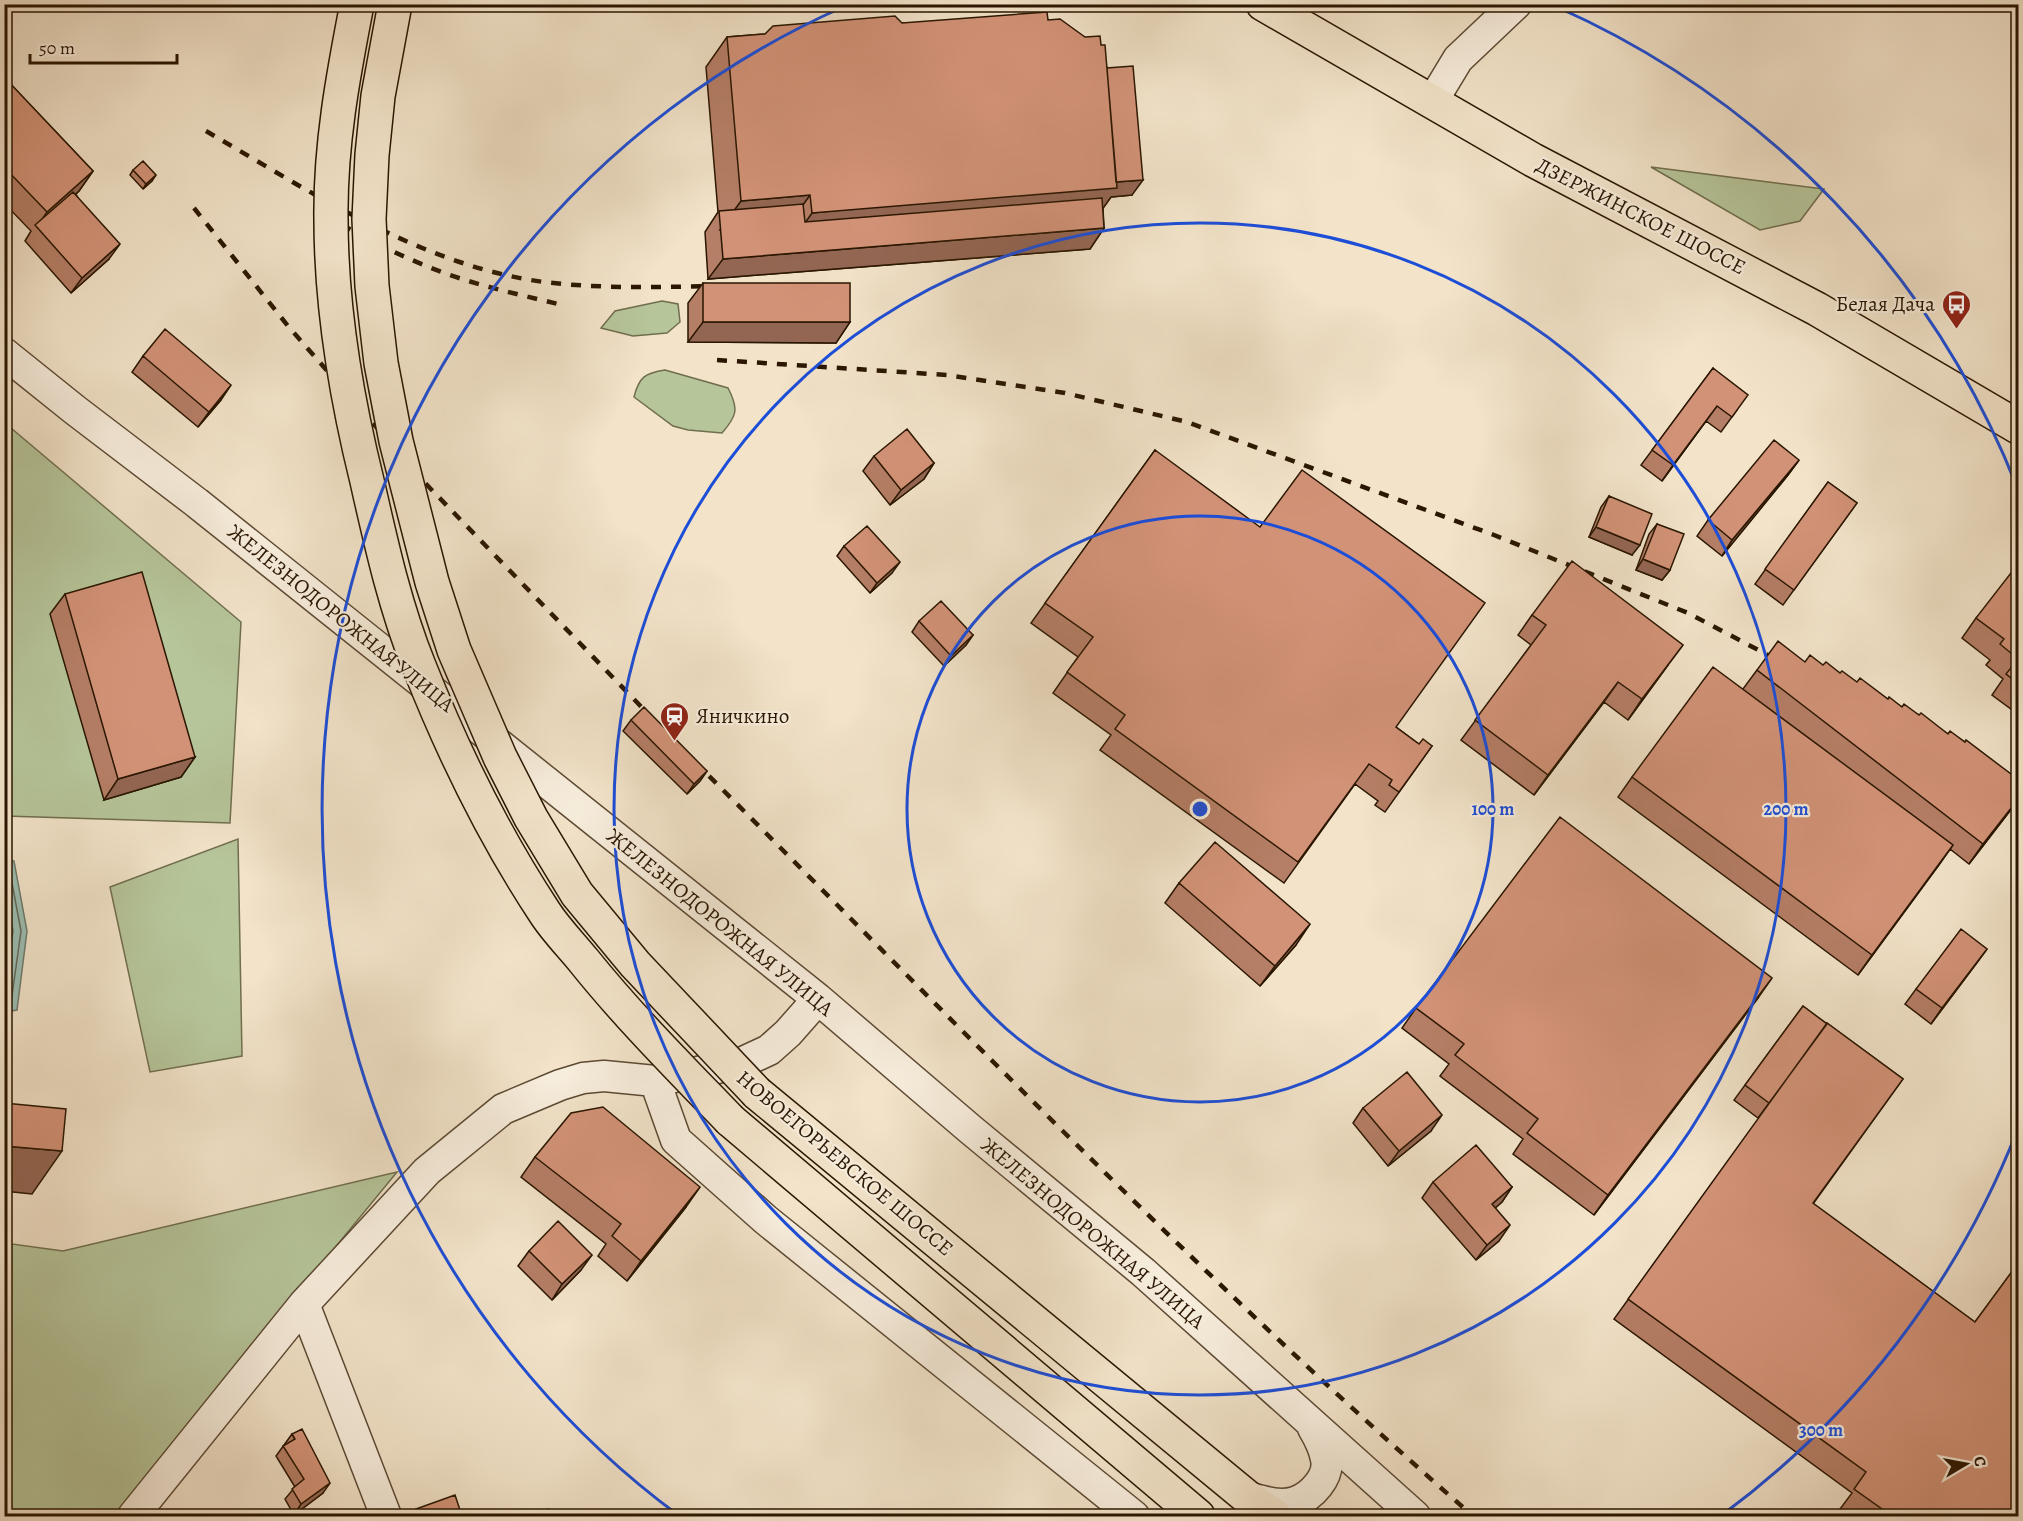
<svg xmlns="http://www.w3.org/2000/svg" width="2023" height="1521" viewBox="0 0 2023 1521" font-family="Alegreya,serif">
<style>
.green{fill:#b6c59a;stroke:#706e4e;stroke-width:1.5}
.water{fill:#9bbeb3;stroke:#6e7b6c;stroke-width:1.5}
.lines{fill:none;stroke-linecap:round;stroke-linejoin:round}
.shore{stroke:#626a5a;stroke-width:1.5}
.minor-casing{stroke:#5c4933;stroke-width:33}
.major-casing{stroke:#2a1601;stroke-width:36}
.minor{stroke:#f7eddc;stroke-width:30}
.major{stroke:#f2e3c9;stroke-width:33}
.rail{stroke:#2a1601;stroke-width:4.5;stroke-dasharray:10 10;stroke-linecap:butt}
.major-bridge-casing{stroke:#2a1601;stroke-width:36;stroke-linecap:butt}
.major-bridge{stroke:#f2e3c9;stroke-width:33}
.wall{fill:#b57e66;stroke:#2a1601;stroke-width:1.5}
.shaded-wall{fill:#936653;stroke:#2a1601;stroke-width:1.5}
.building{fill:#d29277;stroke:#2a1601;stroke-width:1.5}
.ring{fill:none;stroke:#1d4ed8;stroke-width:3}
.labels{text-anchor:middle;stroke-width:4.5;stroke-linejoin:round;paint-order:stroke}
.street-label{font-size:21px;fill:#2a1601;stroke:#f7eddc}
.poi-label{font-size:21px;fill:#2a1601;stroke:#f7eddc;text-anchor:end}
.centre{fill:#1d4ed8;stroke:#f7eddc;stroke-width:3}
.ring-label{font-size:18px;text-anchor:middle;font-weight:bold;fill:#1d4ed8;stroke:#f7eddc;stroke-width:4.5;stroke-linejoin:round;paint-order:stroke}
</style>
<rect width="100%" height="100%" fill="#f2e3c9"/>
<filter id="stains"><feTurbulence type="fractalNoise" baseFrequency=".00333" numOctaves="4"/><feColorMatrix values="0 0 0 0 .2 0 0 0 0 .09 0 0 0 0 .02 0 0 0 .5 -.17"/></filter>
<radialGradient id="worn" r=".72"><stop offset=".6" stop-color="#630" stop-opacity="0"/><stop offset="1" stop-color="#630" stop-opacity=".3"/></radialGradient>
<path class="green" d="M1651,167L1824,189L1800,221L1760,230Z
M662,301L678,304L680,322L667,333L633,336L601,328L615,311Z
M665,370L728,388C739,409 737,416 722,433L688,430L673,426L634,397C639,377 645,373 665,370Z
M5,423L241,622L230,823L5,816Z
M238,839L242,1056L150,1072L110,887Z
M397,1172L115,1516H5V1243L63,1251Z"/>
<path class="water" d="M5,858L14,861L27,931L17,1010L5,1012Z"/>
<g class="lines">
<path class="shore" d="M4,864L9,867L21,931L11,1003L4,1006
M4,882L13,931L4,997"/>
<defs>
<path id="minor" d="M1432,102L1458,59L1516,4
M4,353L75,410L197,503L818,999L970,1129L1143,1272L1415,1516
M655,1081L676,1140L766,1220L1134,1516
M304,1304L386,1516
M1247,1497C1262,1501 1279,1507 1295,1502C1311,1497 1330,1477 1326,1459C1324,1448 1319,1438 1313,1428
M133,1516L304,1304L427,1171L503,1109L560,1085L583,1078L604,1076L655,1081L741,1063L769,1050L788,1033L818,999"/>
<path id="major" d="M1263,4L1533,160L1817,309L2018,427
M757,1093L1247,1497L1275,1516
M730,1120L1198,1516"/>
</defs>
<use href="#minor" class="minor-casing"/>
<use href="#major" class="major-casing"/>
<use href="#minor" class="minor"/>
<use href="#major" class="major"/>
<path class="rail" d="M206,131C311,192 422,266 544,282C602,289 659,287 717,286
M194,208L288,326L427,485L655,721
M324,215C357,233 389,251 424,265C466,283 513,293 558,304
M717,360L947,375L1065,393L1187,422L1494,535L1688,613L1783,663
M695,762C950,1017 1201,1279 1473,1516"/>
<defs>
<path id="major-bridge" d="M357,4C343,76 330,146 331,219C331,307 346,396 367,481C381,543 395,607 419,666C453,752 494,836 545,913C556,930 571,945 584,961C629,1017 680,1068 730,1120
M395,4L378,96L372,155L369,219L372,286L381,363L396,441L432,582L454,650L500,757L531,818L577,894L635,964L757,1093"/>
</defs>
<use href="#major-bridge" class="major-bridge-casing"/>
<use href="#major-bridge" class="major-bridge"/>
</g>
<path class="wall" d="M1048,20L1101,45L1107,68L1132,195L1111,197L1103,208L1104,228L1090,249L708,279L705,232L718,212L706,67L727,37L902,23Z
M4,77L93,171L79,191L76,194L109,259L71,293L25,241L31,231L4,203Z
M133,170L152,181L143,189L130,175Z
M703,283L850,322L836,343L688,342V303Z
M143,356L221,400L198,427L132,372Z
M1713,368L1737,410L1721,432L1706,421L1662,481L1641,465Z
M1155,450L1396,727L1419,744L1432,746L1385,812L1375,805L1378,801L1355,784L1284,883L1100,750L1111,735L1053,693L1078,657L1031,623Z
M874,456L934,463L924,479L890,505L863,471Z
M1799,460L1788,475L1722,556L1697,536L1708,520Z
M1828,482L1857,503L1783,605L1755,584Z
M1609,496L1632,555L1589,537L1601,507Z
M1657,524L1670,570L1662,580L1636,570L1649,534Z
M844,546L892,573L870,593L837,556Z
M2019,573V715L1992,695L2003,679L1986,665L1990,660L1962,638L1976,618Z
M65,594L195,757L181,777L104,800L50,614Z
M1532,615L1668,665L1628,720L1604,702L1534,795L1461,740L1531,645L1518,635Z
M919,621L973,635L966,645L944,666L912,632Z
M1805,662L1823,665L1840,673L1902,707L1919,715L1948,734L1965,742L2019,780V799L1969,864L1950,849L1858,975L1618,797L1632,777L1743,689L1757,670Z
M631,720L707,771L700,781L687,794L623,731Z
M1179,883L1296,945L1260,986L1165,903Z
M1987,949L1931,1024L1905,1004L1916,989Z
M1758,998L1594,1215L1513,1154L1523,1139L1440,1076L1449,1064L1402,1028L1416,1008Z
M1803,1006L1827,1024L1818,1036L1827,1023L1903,1079L1813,1204L1975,1322L2019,1262V1516H1850L1840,1509L1852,1493L1614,1319L1812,1045L1758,1118L1734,1100Z
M1363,1108L1431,1131L1388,1166L1353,1123Z
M535,1157L686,1207L627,1281L598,1256L606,1244L521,1177Z
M1433,1182L1512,1187L1502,1202L1495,1208L1499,1241L1476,1260L1422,1198Z
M529,1251L581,1270L552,1300L518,1266Z
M292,1434L323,1493L294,1515L285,1499L295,1487L276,1456Z
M416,1509L462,1516H411Z"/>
<path class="shaded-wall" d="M93,171L79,191L38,228L37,227L47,212Z
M156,175L152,181L143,189L146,184Z
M1143,180L1132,195L1111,197L1096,218L791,243L812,213L1105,183Z
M810,195L789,225L720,230L741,201Z
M1104,228L1090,249L708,279L723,259Z
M120,244L109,259L71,293L82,278Z
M703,322H850L836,343L688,342Z
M231,385L221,400L198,427L209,412Z
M1717,406L1662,481L1673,465Z
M1799,460L1788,475L1722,556L1732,540Z
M934,463L924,479L890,505L901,490Z
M1596,527L1640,545L1632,555L1589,537Z
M1643,559L1670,570L1662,580L1636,570Z
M900,562L892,573L870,593L877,583Z
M973,635L966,645L944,666L951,656Z
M1683,645L1668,665L1628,720L1642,699Z
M1618,682L1604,702L1534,795L1548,775Z
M195,757L181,777L104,800L118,779Z
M707,771L700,781L687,794L694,784Z
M2019,798L2013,807L1969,864L1983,844Z
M1953,845L1939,865L1858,975L1872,955Z
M1310,924L1296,945L1260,986L1275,966Z
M1987,949L1976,964L1931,1024L1942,1008Z
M1772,978L1758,998L1594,1215L1608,1195Z
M1442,1115L1431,1131L1388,1166L1399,1151Z
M4,1146L62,1151L32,1194L4,1191Z
M700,1187L686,1207L627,1281L641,1261Z
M1512,1187L1502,1202L1482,1220L1492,1204Z
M1510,1225L1499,1241L1476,1260L1487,1245Z
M592,1255L581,1270L552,1300L562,1284Z
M330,1483L323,1493L294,1515L301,1504Z"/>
<path class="building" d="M1047,12L1048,20L1060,19L1085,37L1100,36L1101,45H1105L1117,188L812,213L810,195L741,201L727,37L765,34L773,26L895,16L902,23Z
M1133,66L1143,180L1116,182L1107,68Z
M4,77L93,171L47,212L4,167Z
M143,161L156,175L146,184L133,170Z
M73,192L120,244L82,278L35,225Z
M1102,198L1104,228L723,259L719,211L803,204L805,222Z
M703,283H850V322H703Z
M165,329L231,385L209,412L143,356Z
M1713,368L1748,395L1732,417L1717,406L1673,465L1652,450Z
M907,429L934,463L901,490L874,456Z
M1774,440L1799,460L1732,540L1708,520Z
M1155,450L1260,527L1302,470L1485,603L1396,727L1419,744L1423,739L1432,746L1399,792L1389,785L1392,780L1369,764L1298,862L1115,729L1125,715L1067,672L1093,637L1045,603Z
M1828,482L1857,503L1794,590L1765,569Z
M1609,496L1652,514L1640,545L1596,527Z
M1657,524L1684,534L1670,570L1643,559Z
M867,526L900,562L877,583L844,546Z
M1572,561L1683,645L1642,699L1618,682L1548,775L1475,720L1546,625L1532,615Z
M2014,569L2019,573V684L2006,674L2018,659L2000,644L2004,639L1976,618Z
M142,572L195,757L118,779L65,594Z
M941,601L973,635L951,656L919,621Z
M1778,641L1805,662L1810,655L1823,665L1826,662L1840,673L1842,671L1857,682L1860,678L1888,699L1889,697L1902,707L1904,704L1919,715L1921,713L1948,734L1950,731L1965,742L1966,740L2019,780V798L1983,844L1757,670Z
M1713,667L1953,845L1872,955L1632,777Z
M644,707L707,771L694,784L631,720Z
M1560,817L1772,978L1608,1195L1527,1133L1538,1119L1455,1055L1464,1044L1416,1008Z
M1215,842L1310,924L1275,966L1179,883Z
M1961,929L1987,949L1942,1008L1916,989Z
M1803,1006L1827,1024L1769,1103L1745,1085Z
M1827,1023L1903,1079L1813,1203L1975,1322L2019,1262V1516H1892L1854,1489L1866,1472L1628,1299Z
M1407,1072L1442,1115L1399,1151L1363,1108Z
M4,1103L66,1109L62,1151L4,1146Z
M603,1107L700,1187L641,1261L612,1236L621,1224L535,1157L571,1113Z
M1476,1145L1512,1187L1492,1204L1510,1225L1487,1245L1433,1182Z
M558,1221L592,1255L562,1284L529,1251Z
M302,1429L330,1483L301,1504L292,1489L304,1479L283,1446L295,1439L292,1434Z
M455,1495L462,1516H418L416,1509Z
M548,1509L552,1516H534Z"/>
<g class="ring">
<circle cx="1200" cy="809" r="293"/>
<circle cx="1200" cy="809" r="586"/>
<path d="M2017 1131A878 878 0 0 1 1722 1515M678 1515A878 878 0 0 1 843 7M1557 7A878 878 0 0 1 2017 487"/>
</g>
<defs>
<symbol id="bus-pin" viewBox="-11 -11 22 30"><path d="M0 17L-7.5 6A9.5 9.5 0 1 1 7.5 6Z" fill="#8f2418" stroke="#f7eddc"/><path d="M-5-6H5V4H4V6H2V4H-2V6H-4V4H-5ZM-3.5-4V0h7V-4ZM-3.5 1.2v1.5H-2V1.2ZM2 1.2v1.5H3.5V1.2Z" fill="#fff"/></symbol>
<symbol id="station-pin" viewBox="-11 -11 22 30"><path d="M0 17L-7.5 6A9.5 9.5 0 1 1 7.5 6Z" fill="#8f2418" stroke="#f7eddc"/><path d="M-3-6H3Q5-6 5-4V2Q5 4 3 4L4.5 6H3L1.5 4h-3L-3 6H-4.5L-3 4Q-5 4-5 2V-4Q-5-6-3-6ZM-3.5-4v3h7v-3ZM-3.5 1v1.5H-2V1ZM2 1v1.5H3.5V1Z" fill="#fff"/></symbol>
</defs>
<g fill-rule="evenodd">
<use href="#bus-pin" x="1940" y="288" width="33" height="45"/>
<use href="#station-pin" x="658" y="700" width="33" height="45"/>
</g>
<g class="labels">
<g class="street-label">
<text transform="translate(1641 216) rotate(27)" y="7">ДЗЕРЖИНСКОЕ ШОССЕ</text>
<text transform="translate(341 618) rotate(39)" y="7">ЖЕЛЕЗНОДОРОЖНАЯ УЛИЦА</text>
<text transform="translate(720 922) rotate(39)" y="7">ЖЕЛЕЗНОДОРОЖНАЯ УЛИЦА</text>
<text transform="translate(845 1163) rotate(40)" y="7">НОВОЕГОРЬЕВСКОЕ ШОССЕ</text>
<text transform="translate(1093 1233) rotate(40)" y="7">ЖЕЛЕЗНОДОРОЖНАЯ УЛИЦА</text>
</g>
<g class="poi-label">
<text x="1935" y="311">Белая Дача</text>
<text x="696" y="723" text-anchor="start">Яничкино</text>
</g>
</g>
<circle cx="1200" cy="809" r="9" class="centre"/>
<g class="ring-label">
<text x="1493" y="815">100 m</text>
<text x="1786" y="815">200 m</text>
<text x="1821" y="1436">300 m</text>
</g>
<rect width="2023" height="1521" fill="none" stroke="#f2e3c9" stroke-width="24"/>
<rect x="6" y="6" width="2011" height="1509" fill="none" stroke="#2a1601" stroke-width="3"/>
<rect x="12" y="12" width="1999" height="1497" fill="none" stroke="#2a1601" stroke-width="1.5"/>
<g transform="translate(1966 1464) rotate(80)" stroke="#f7eddc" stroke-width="4.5" paint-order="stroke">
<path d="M0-4.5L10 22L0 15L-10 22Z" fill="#2a1601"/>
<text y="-9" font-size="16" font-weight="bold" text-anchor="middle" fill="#2a1601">С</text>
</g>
<path d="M30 54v9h147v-9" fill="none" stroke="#2a1601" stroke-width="3"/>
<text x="39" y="54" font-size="18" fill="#2a1601" stroke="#f7eddc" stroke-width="4.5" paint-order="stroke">50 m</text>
<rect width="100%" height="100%" filter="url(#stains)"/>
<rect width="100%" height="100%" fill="url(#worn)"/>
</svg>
